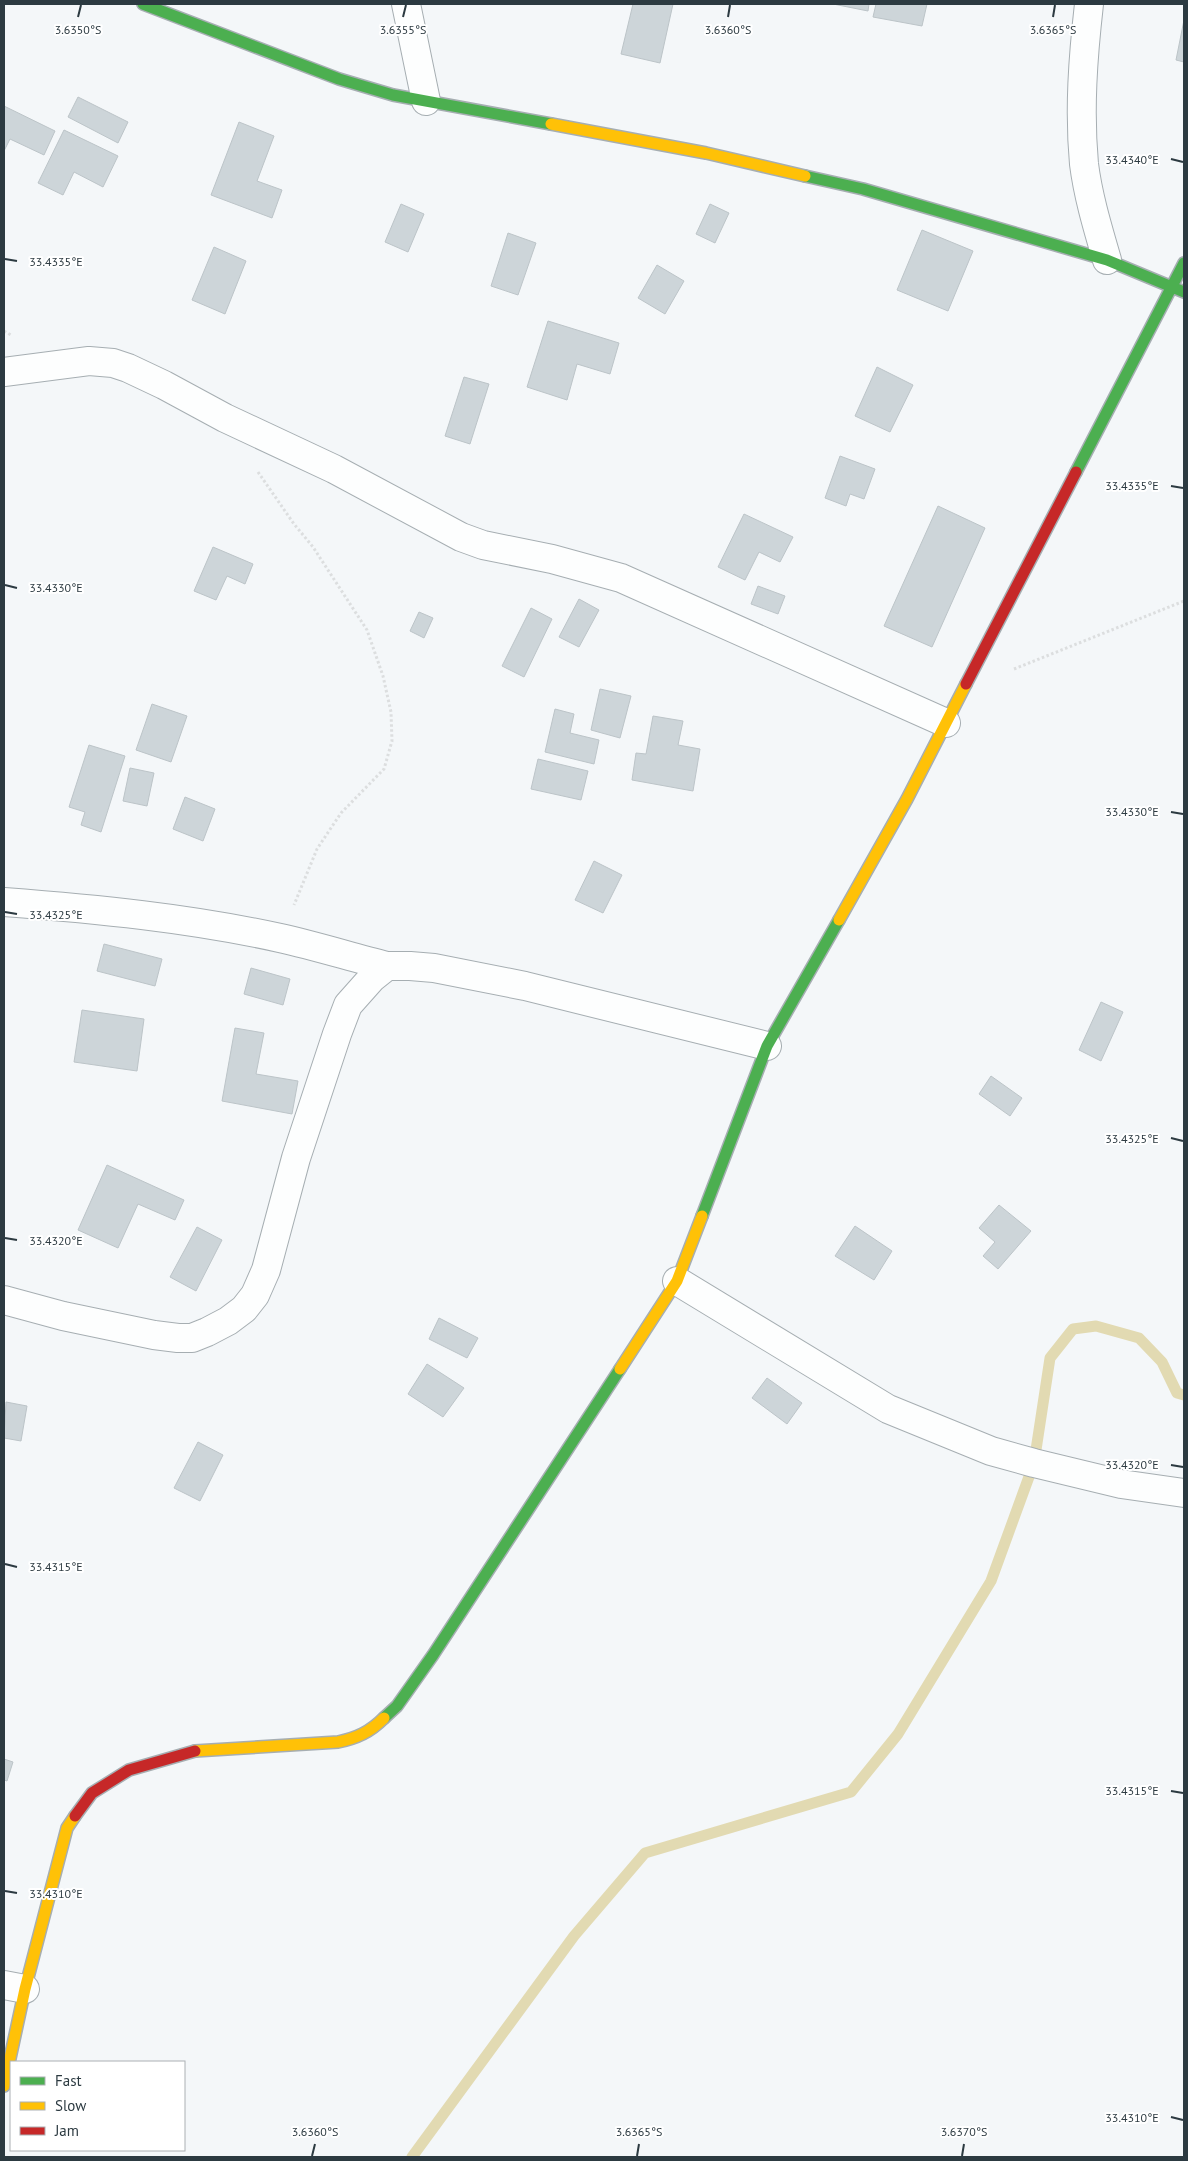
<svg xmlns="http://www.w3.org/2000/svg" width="1188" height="2161" viewBox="0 0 1188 2161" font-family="'PT Sans',sans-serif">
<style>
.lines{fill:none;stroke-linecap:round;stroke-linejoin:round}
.stream{stroke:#e2dab2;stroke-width:11}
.building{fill:#cdd5d9;stroke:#bcc4c8}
.street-casing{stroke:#a6aeb2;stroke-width:30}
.fast-casing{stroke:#a6aeb2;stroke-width:14}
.slow-casing{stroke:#a6aeb2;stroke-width:14}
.jam-casing{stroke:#a6aeb2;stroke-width:14}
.path{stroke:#dcdedf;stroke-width:3;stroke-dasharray:2.5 2.5;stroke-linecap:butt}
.street{stroke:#fdfefe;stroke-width:28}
.fast{stroke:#4caf50;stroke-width:11}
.slow{stroke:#ffc107;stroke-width:11}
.jam{stroke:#c62828;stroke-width:11}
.ticks{fill:none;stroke:#2c3a41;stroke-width:2}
.ticks-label{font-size:12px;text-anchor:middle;fill:#2c3a41;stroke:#fff;stroke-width:4;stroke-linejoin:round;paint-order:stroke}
</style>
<rect width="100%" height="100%" fill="#f4f7f9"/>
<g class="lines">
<path class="stream" d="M412,2157L574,1936L645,1853L851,1792L898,1734L991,1581L1034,1463L1050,1358L1073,1329L1096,1326L1139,1338L1162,1362L1177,1393L1184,1395"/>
</g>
<path class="building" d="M633,4H673L660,63L621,54Z
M833,4H869L868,11Z
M876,4H927L922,26L873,17Z
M1184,20V62L1176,60Z
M78,97L128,122L118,143L68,117Z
M4,106L55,131L44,155L10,139L4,151Z
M239,122L274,136L257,181L282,190L272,218L211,195Z
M64,130L118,156L103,187L74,172L63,195L38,183Z
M401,204L424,214L408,252L385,242Z
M710,204L729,213L715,243L696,234Z
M922,230L973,251L948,311L897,290Z
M508,233L536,243L518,295L491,286Z
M214,247L246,261L225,314L192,300Z
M657,265L684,281L665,314L638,298Z
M548,321L619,343L610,374L577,364L567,400L527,387Z
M877,367L913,385L890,432L855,416Z
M464,377L489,384L470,444L445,436Z
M840,456L875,469L864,499L850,494L846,506L825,498Z
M938,506L985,528L932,647L884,626Z
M744,514L793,537L780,562L759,552L745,580L718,567Z
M213,547L253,564L245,584L227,576L216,600L194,591Z
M758,586L785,596L778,614L751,604Z
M579,599L599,610L579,647L559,637Z
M531,608L552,619L524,677L502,666Z
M419,612L433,618L424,638L410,631Z
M600,689L631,696L620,738L591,730Z
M152,704L187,716L171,762L136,750Z
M555,709L574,714L570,733L599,740L594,764L545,752Z
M653,716L683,721L678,745L700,749L693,791L632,780L636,753L646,754Z
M89,745L125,756L101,832L81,825L85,812L69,807Z
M538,759L588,771L581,800L531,789Z
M130,768L154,773L147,806L123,801Z
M185,797L215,809L203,841L173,829Z
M594,861L622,875L603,913L575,900Z
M104,944L162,959L155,986L97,971Z
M251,968L290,979L283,1005L244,994Z
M1101,1002L1123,1012L1101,1061L1079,1050Z
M82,1010L144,1019L137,1071L74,1062Z
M235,1028L264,1033L256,1074L298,1081L292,1114L222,1101Z
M991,1076L1022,1098L1010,1116L979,1094Z
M107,1165L184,1200L175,1220L138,1204L118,1248L78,1230Z
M999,1205L1031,1231L998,1269L983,1256L995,1242L979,1228Z
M855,1226L892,1251L874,1280L835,1256Z
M197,1227L222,1240L196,1291L170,1277Z
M439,1318L478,1338L467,1358L429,1339Z
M427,1364L464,1388L443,1417L408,1394Z
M767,1378L802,1403L787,1424L752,1398Z
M6,1402L27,1406L21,1441L4,1438Z
M198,1442L223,1455L200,1501L174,1488Z
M4,1759L13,1762L7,1781L4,1780Z"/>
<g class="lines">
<defs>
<path id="street" d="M406,4L426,101
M1089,4C1083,57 1079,110 1084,164C1088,196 1098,229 1107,260
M4,372L89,361L113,363L128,368L164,385L225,418L334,469L461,537L483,545L552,559L621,578L946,723
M4,902C96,909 189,918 280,938C316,946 351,957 387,966
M677,1281L888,1409L991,1451L1034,1463L1121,1484L1184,1493
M4,1300L63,1316L154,1335L178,1338H192L207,1332L228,1321L244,1309L255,1295L266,1270L296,1158L337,1034L348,1005L372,978L387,966H410L434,968L525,986L767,1046
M4,1985L25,1989"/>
<path id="fast" d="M143,4L339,79L393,95L551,124
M805,176L863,189L1107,260L1184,292
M1076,472L1184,263
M702,1216L767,1046L839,920
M384,1718L397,1706L433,1655L620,1369"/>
<path id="slow" d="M551,124L706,153L805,176
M839,920L907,799L966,684
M620,1369L677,1281L702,1216
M195,1751L338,1742C357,1738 370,1732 384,1718
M4,2086L25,1989L67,1828L75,1816"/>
<path id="jam" d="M966,684L1076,472
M75,1816L92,1793L129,1770L195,1751"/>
</defs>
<use href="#street" class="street-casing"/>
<use href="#fast" class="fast-casing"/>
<use href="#slow" class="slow-casing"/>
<use href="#jam" class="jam-casing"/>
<path class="path" d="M4,331L11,335
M258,472L294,524L313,547L367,630L383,676L391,712L392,741L384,769L341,813L317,849L294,905
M1014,669L1184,601"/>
<use href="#street" class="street"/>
<use href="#fast" class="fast"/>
<use href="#slow" class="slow"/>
<use href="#jam" class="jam"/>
</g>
<path class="ticks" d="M78,17L81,5M403,17L406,5M728,17L730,5M1053,17L1055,5M1171,159L1183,162M5,259L17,261M1171,486L1183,488M5,585L17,588M1171,812L1183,814M5,912L17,914M1171,1138L1183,1141M5,1238L17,1240M1171,1465L1183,1467M5,1564L17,1567M1171,1791L1183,1793M5,1891L17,1893M1171,2117L1183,2120M312,2156L315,2144M637,2156L639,2144M962,2156L964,2144"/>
<g class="ticks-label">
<text x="78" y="34">3.6350°S</text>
<text x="403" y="34">3.6355°S</text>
<text x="728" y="34">3.6360°S</text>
<text x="1053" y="34">3.6365°S</text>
<text x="1132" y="164">33.4340°E</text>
<text x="56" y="266">33.4335°E</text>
<text x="1132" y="490">33.4335°E</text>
<text x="56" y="592">33.4330°E</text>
<text x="1132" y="816">33.4330°E</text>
<text x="56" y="919">33.4325°E</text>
<text x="1132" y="1143">33.4325°E</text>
<text x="56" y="1245">33.4320°E</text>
<text x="1132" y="1469">33.4320°E</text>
<text x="56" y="1571">33.4315°E</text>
<text x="1132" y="1795">33.4315°E</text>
<text x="56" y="1898">33.4310°E</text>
<text x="1132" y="2122">33.4310°E</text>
<text x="315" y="2136">3.6360°S</text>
<text x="639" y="2136">3.6365°S</text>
<text x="964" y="2136">3.6370°S</text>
</g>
<rect width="1188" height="2161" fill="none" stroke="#2c3a41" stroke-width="10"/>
<rect x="10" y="2061" width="175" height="90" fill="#ffffff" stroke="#abb0b3"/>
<rect x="20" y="2077" width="25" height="8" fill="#4caf50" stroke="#abb0b3"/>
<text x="55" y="2086" font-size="15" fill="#2c3a41">Fast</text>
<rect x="20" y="2102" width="25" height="8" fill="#ffc107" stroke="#abb0b3"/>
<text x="55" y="2111" font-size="15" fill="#2c3a41">Slow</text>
<rect x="20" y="2127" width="25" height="8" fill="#c62828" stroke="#abb0b3"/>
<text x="55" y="2136" font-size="15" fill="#2c3a41">Jam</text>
</svg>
